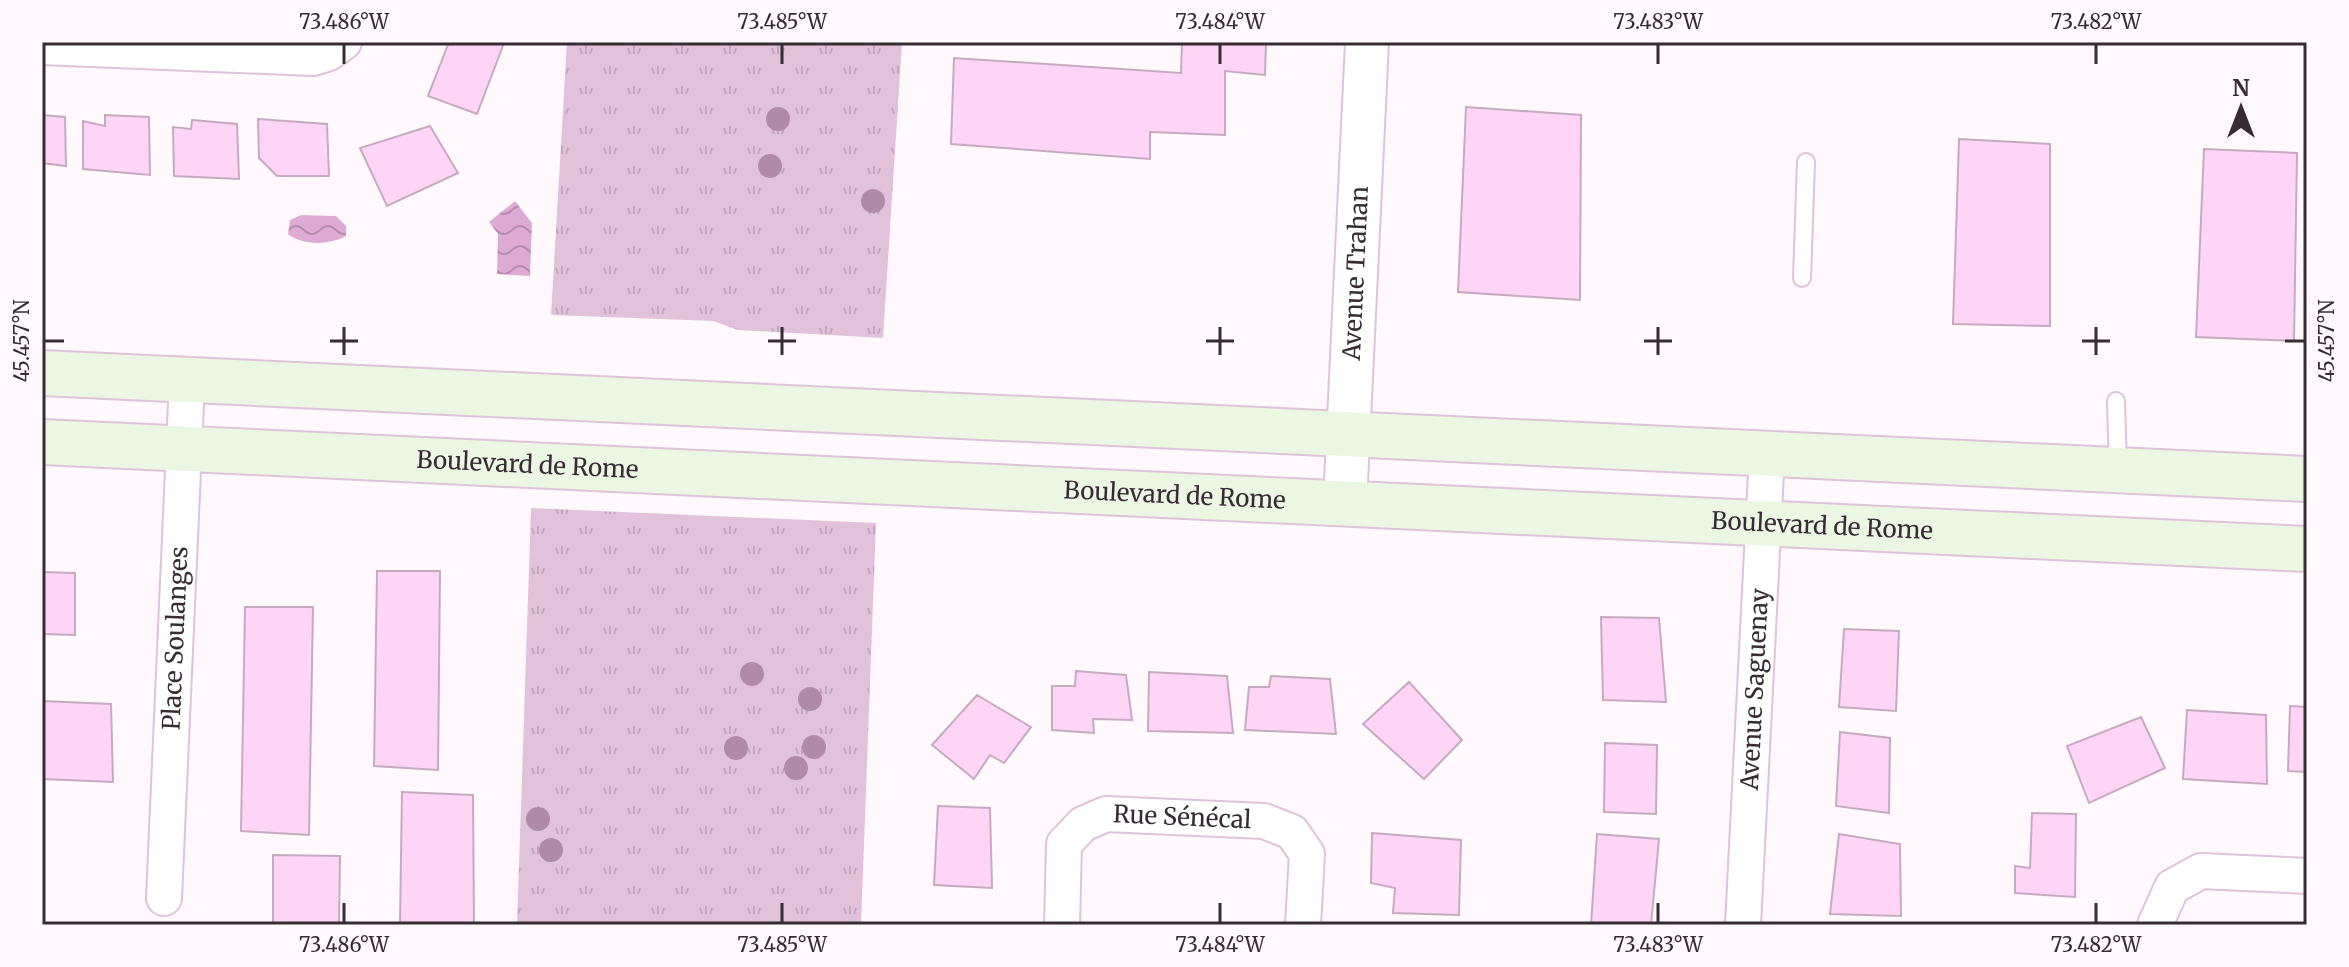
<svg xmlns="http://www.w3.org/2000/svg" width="2349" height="967" viewBox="0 0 2349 967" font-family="Merriweather,serif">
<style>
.grass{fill:url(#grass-tufts)}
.water{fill:url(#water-waves)}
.building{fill:#fed5f5;stroke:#c6abc0;stroke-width:2}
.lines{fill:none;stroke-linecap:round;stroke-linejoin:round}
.service-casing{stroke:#dfc3d8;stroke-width:20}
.minor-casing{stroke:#dfc3d8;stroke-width:38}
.tertiary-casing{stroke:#dfc3d8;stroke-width:46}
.secondary-casing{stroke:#dfc3d8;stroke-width:48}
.service{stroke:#fff;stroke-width:16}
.minor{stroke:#fff;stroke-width:34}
.tertiary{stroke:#fff;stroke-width:42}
.secondary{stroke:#ebf7e2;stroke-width:44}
.tree{fill:#af8ba8}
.ticks{fill:none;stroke:#372c34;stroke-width:3}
.labels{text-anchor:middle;stroke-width:6;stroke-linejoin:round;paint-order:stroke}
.street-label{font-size:24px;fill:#372c34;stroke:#fff9fd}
.neatline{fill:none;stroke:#372c34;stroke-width:3}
.ticks-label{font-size:20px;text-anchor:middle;fill:#372c34}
</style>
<defs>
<pattern id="grass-tufts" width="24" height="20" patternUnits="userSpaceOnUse" patternTransform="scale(2)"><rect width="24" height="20" fill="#e2c2da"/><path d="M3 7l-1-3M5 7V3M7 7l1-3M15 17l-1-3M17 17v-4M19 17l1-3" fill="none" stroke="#c2a7bc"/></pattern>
<pattern id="water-waves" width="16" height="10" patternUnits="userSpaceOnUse" patternTransform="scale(2)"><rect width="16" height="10" fill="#ddabd3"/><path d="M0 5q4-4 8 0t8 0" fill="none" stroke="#b48bac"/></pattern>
</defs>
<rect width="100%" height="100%" fill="#fff9fd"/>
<path class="grass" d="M567,42H902L883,338L738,330L713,321L551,315Z
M531,508L876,523L861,925H517Z"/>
<path class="water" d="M515,201L532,223L530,276L497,274L498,234L489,222Z
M301,215L336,216L346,226V236C330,245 303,246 288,234L290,220Z"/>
<path class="building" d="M449,42L504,43L477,114L428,96Z
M1182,42H1266L1265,75L1225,71V135L1150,132V159L951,144L954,58L1181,73Z
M1466,107L1581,115L1580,300L1458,292Z
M42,115L65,117L66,166L42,163Z
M105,115L149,117L150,175L83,169V121L105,126Z
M258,119L327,124L329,176H277L259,158Z
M192,120L237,124L239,179L174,176L173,127L191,129Z
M430,126L458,173L387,206L360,148Z
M1959,139L2050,144V326L1953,324Z
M2204,149L2297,153L2294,341L2196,337Z
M377,571H440L438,770L374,766Z
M42,572L75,573V635L42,634Z
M245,607H313L309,835L241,831Z
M1601,617L1659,618L1666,702L1603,700Z
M1844,629L1899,631L1896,711L1839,707Z
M1076,671L1126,675L1132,720L1093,719L1094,733L1052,730V686H1075Z
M1149,672L1227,676L1233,733L1148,731Z
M1271,676L1330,679L1336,734L1245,730L1249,687H1269Z
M1409,682L1462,740L1424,779L1363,724Z
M977,695L1031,727L1004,763L990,755L974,779L932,745Z
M42,701L111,704L113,782L42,779Z
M2290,706L2307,707V772L2288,771Z
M2187,710L2266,715L2267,784L2183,779Z
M2141,717L2165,768L2089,803L2067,746Z
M1840,732L1890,738L1889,813L1836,806Z
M1605,743L1657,745L1656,814L1604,812Z
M402,792L473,795L474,925H400Z
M938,806L990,808L992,888L934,885Z
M2032,813L2076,814L2075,897L2015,893V866L2030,868Z
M1372,833L1461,840L1459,915L1393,913L1395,888L1371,883Z
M1597,834L1659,839L1651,925H1591Z
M1839,834L1900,844L1901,916L1830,914Z
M273,855L340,856L339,925H273Z"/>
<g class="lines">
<defs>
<path id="service" d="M1802,278L1806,162
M2116,401L2118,468"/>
<g id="minor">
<path d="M42,47L313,58L329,53L344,42"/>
<path id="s1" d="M164,898L187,380"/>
<path id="s2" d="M1062,925L1064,844L1083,824L1106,814L1264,821L1292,832L1307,854L1303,925"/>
<path id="s3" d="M1743,925L1767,453"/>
<path d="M2155,925L2172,887L2201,871L2307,876"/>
</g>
<g id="tertiary">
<path id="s4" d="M1345,503L1367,42"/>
</g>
<g id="secondary">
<path d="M42,373L2307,479"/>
<path id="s5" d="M42,442L2307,549"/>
</g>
</defs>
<use href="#service" class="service-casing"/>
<use href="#minor" class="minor-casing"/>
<use href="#tertiary" class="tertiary-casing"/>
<use href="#secondary" class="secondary-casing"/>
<use href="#service" class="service"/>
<use href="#minor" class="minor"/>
<use href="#tertiary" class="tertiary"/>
<use href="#secondary" class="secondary"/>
</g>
<g class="tree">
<circle cx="778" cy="119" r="12"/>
<circle cx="770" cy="166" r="12"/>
<circle cx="873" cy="201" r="12"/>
<circle cx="752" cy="674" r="12"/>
<circle cx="810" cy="699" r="12"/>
<circle cx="814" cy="747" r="12"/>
<circle cx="736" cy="748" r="12"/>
<circle cx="796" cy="768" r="12"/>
<circle cx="538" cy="819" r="12"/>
<circle cx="551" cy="850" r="12"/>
</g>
<path class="ticks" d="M344,44V64M782,44V64M1220,44V64M1658,44V64M2096,44V64M344,327V355M782,327V355M1220,327V355M1658,327V355M2096,327V355M44,341H64M330,341H358M768,341H796M1206,341H1234M1644,341H1672M2082,341H2110M2285,341H2305M344,903V923M782,903V923M1220,903V923M1658,903V923M2096,903V923"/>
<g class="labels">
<g class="street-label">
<text dy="8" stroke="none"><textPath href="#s4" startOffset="230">Avenue Trahan</textPath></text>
<text dy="8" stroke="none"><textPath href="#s5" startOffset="486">Boulevard de Rome</textPath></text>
<text dy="8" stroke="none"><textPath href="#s5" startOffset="1134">Boulevard de Rome</textPath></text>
<text dy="8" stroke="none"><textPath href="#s5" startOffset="1782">Boulevard de Rome</textPath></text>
<text dy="8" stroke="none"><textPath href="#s1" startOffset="260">Place Soulanges</textPath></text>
<text dy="8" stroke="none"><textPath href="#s3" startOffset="236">Avenue Saguenay</textPath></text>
<text dy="8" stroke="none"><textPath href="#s2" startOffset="210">Rue Sénécal</textPath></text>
</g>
</g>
<rect width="2349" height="967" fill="none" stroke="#fff9fd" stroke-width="88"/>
<g transform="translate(2241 108)" stroke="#fff9fd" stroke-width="6" paint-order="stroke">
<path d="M0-6L14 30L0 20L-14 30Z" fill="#372c34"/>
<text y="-12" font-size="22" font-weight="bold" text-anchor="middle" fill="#372c34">N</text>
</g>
<rect x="44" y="44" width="2261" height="879" class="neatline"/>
<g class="ticks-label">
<text x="344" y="29">73.486°W</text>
<text x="782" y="29">73.485°W</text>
<text x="1220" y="29">73.484°W</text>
<text x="1658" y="29">73.483°W</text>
<text x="2096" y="29">73.482°W</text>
<text transform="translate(22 341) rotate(-90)" y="7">45.457°N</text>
<text transform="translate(2327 341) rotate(-90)" y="7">45.457°N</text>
<text x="344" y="952">73.486°W</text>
<text x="782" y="952">73.485°W</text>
<text x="1220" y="952">73.484°W</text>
<text x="1658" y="952">73.483°W</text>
<text x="2096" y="952">73.482°W</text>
</g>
</svg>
